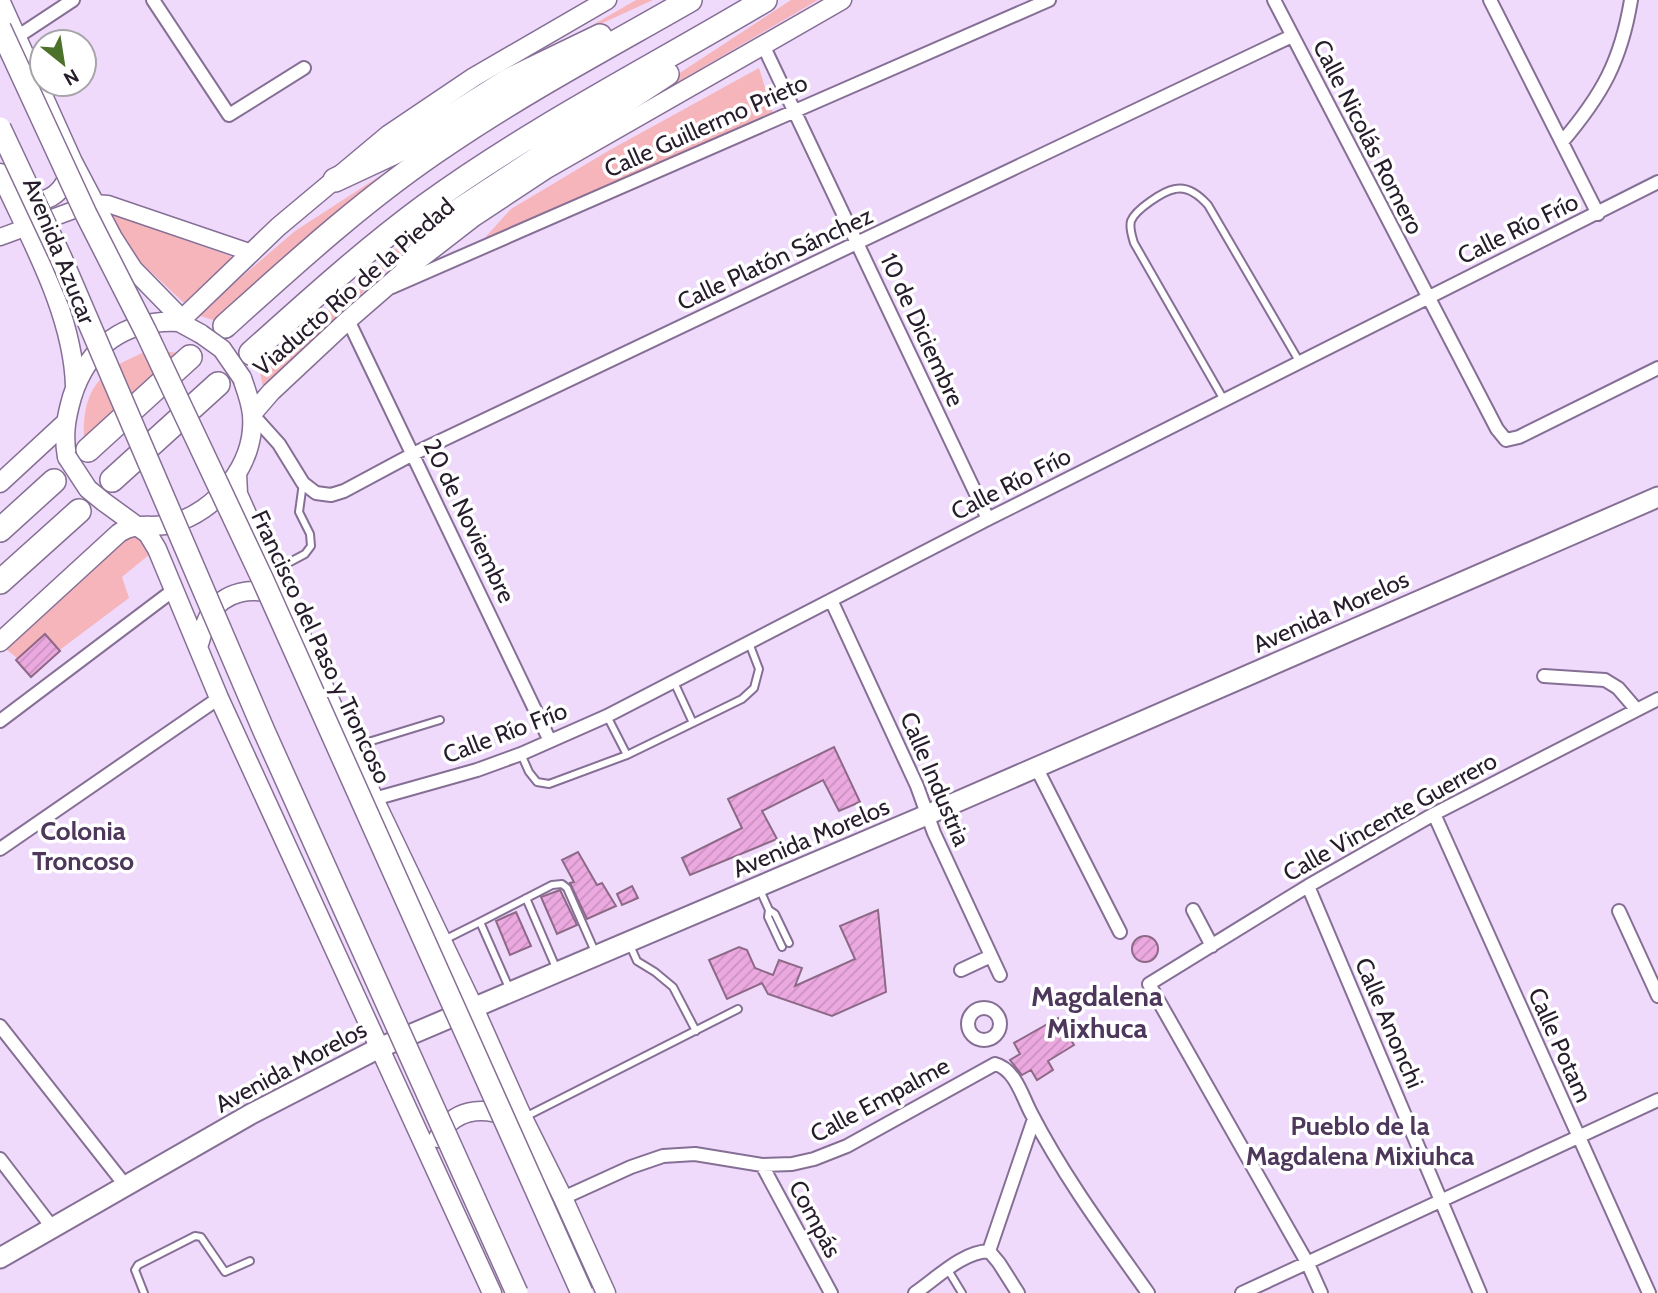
<svg xmlns="http://www.w3.org/2000/svg" width="1658" height="1293" viewBox="0 0 1658 1293" font-family="Cabin,sans-serif">
<style>
.green{fill:#f6b5bb}
.building{fill:url(#building-hatch);stroke:#8e6987;stroke-width:2}
.lines{fill:none;stroke-linecap:round;stroke-linejoin:round}
.service-casing{stroke:#866f95;stroke-width:10}
.minor-casing{stroke:#866f95;stroke-width:16}
.tertiary-casing{stroke:#866f95;stroke-width:19}
.secondary-casing{stroke:#866f95;stroke-width:21}
.primary-casing{stroke:#866f95;stroke-width:23}
.motorway-casing{stroke:#866f95;stroke-width:26}
.service{stroke:#fff;stroke-width:6}
.minor{stroke:#fff;stroke-width:12}
.tertiary{stroke:#fff;stroke-width:16}
.secondary{stroke:#fff;stroke-width:18}
.primary{stroke:#fff;stroke-width:19}
.motorway{stroke:#fff;stroke-width:23}
.secondary-bridge-casing{stroke:#866f95;stroke-width:21;stroke-linecap:butt}
.trunk-bridge-casing{stroke:#866f95;stroke-width:24;stroke-linecap:butt}
.secondary-bridge{stroke:#fff;stroke-width:18}
.trunk-bridge{stroke:#fff;stroke-width:21}
.labels{text-anchor:middle;stroke-width:7;stroke-linejoin:round;paint-order:stroke}
.street-label{font-size:24px;fill:#261c2b;stroke:#fff}
.neighbourhood-label{font-size:26px;font-weight:bold;fill:#4d375a;stroke:#fff}
.quarter-label{font-size:28px;font-weight:bold;fill:#4d375a;stroke:#fff}
</style>
<defs>
<pattern id="building-hatch" width="6" height="6" patternUnits="userSpaceOnUse" patternTransform="scale(1.75)"><rect width="6" height="6" fill="#eba9e0"/><path d="M-1 1l2-2M0 6l6-6M5 7l2-2" fill="none" stroke="#c991c0"/></pattern>
</defs>
<rect width="100%" height="100%" fill="#efdafc"/>
<path class="green" d="M636,0H653L572,37Z
M791,0H818L565,148Z
M759,68L773,113L482,241L511,209L608,151Z
M403,161L216,321L197,315L295,231Z
M454,202L264,390L260,373L424,223Z
M107,215L120,217L233,257L184,303L134,256Z
M150,350L180,353L84,442C81,386 102,369 150,350Z
M128,532L142,541L150,554L122,577L129,598L49,658L24,664L5,648Z"/>
<path class="building" d="M45,634L60,651L31,677L16,660Z
M834,747L860,802L839,811L823,780L762,811L777,839L690,875L682,858L742,828L728,799Z
M578,852L597,885L602,883L616,906L587,919L570,883L574,882L562,860Z
M632,886L638,898L622,905L617,894Z
M560,890L577,925L557,934L541,897Z
M878,910L886,992L832,1016L768,994L762,983L727,999L709,960L739,947L747,950L755,968L773,975L779,960L802,968L795,986L855,959L840,926Z
M516,912L531,946L510,955L496,921Z
M1132 949a13 13 0 1 1 26 0a13 13 0 1 1-26 0Z
M1058,1018L1074,1045L1048,1061L1053,1070L1037,1080L1031,1070L1022,1075L1010,1060L1020,1054L1014,1043Z"/>
<g class="lines">
<defs>
<path id="service" d="M1224,400L1134,243C1132,236 1129,228 1131,221C1135,210 1163,191 1175,189C1188,186 1200,196 1208,205L1299,361
M273,571L305,554L311,546L310,534L299,512L303,483
M674,682L693,723
M607,716L627,755
M352,747L440,720
M521,754L529,772L537,782L549,784L627,755L742,699L754,688L759,669L749,643
M760,890L769,910L768,917L782,947
M526,898L557,970
M769,910L775,914L789,943
M444,940L480,922
M629,943L637,961L655,972L673,987L696,1031
M510,990L480,922L552,885L562,884L567,888L596,954
M525,1117L738,1009
M948,1270L962,1293
M144,1293L135,1270L138,1265L195,1236L201,1237L225,1272L250,1261"/>
<path id="minor" d="M153,0L229,115L304,68
M1274,0L1497,429L1506,440L1519,437L1658,368
M1490,0L1598,214
M17,37L73,0
M763,45L988,519
M1562,142C1602,95 1621,61 1631,0
M392,287L1049,0
M348,320L550,741
M252,414L279,444L303,483L316,493L331,495L344,491L413,454L1292,36
M831,600L917,786L934,833L1000,975
M1544,676L1605,680L1618,688L1636,709
M0,721L175,589
M1036,767L1120,932
M374,799L477,770L521,754L607,716L988,519L1658,182
M1434,814L1649,1293
M0,849L219,698
M1308,886L1480,1293
M1193,910L1212,946
M1619,911L1658,996
M961,970L991,956
M968 1024a16 16 0 1 1 32 0a16 16 0 1 1-32 0Z
M0,1026L125,1185
M0,1159L52,1227
M762,1165L831,1293
M563,1198L631,1167L663,1156L695,1154L762,1165L792,1164L814,1159L847,1146L995,1064C1015,1069 1022,1096 1031,1113C1064,1177 1107,1235 1148,1293
M989,1251L999,1263L1018,1293
M915,1293C937,1278 962,1252 989,1251L1034,1119
M1242,1293L1658,1100
M1321,1293L1308,1264L1149,984L1308,886L1434,814L1658,699"/>
<path id="tertiary" d="M0,237L93,203L108,204L252,253"/>
<path id="secondary" d="M0,0L73,162L113,238L133,269L176,313L179,322L201,334
M0,173C30,239 73,313 75,386
M25,200C50,206 66,189 72,166
M252,414L271,392L348,320L408,268L474,217L545,170L842,0
M67,457C63,435 66,418 72,397C88,346 125,319 179,322L278,227L388,135L474,77L607,0
M237,473L238,494L374,799L474,1008L523,1118L563,1198L606,1293
M0,483L66,422
M104,502L148,534L157,549L219,698L492,1293
M0,642L119,533C138,521 150,529 171,524C217,512 256,463 252,415C251,402 246,390 242,378
M198,647C202,636 204,624 210,614C225,591 253,586 277,596
M438,1138C453,1109 481,1106 509,1117"/>
<path id="primary" d="M0,1258L251,1114L379,1048L929,814L1658,497"/>
<path id="motorway" d="M335,180L395,152L509,80L600,36
M408,268L429,239L456,212L667,74
M225,326C296,262 367,197 447,144C525,91 608,47 690,0
M251,353C308,302 364,251 425,206C532,128 651,68 765,0
M88,450L190,357
M112,480L218,384
M0,530L54,481
M0,582L79,511"/>
</defs>
<use href="#service" class="service-casing"/>
<use href="#minor" class="minor-casing"/>
<use href="#tertiary" class="tertiary-casing"/>
<use href="#secondary" class="secondary-casing"/>
<use href="#primary" class="primary-casing"/>
<use href="#motorway" class="motorway-casing"/>
<use href="#service" class="service"/>
<use href="#minor" class="minor"/>
<use href="#tertiary" class="tertiary"/>
<use href="#secondary" class="secondary"/>
<use href="#primary" class="primary"/>
<use href="#motorway" class="motorway"/>
<defs>
<path id="secondary-bridge" d="M201,334L222,349L242,378
M67,457L88,489L104,502"/>
<path id="trunk-bridge" d="M0,28L86,214L146,332L262,578L582,1293
M0,128L61,258L264,731L517,1293"/>
</defs>
<use href="#secondary-bridge" class="secondary-bridge-casing"/>
<use href="#trunk-bridge" class="trunk-bridge-casing"/>
<use href="#secondary-bridge" class="secondary-bridge"/>
<use href="#trunk-bridge" class="trunk-bridge"/>
</g>
<g class="labels">
<g class="street-label">
<text transform="translate(706 126) rotate(-24)" y="8">Calle Guillermo Prieto</text>
<text transform="translate(1368 137) rotate(63)" y="8">Calle Nicolás Romero</text>
<text transform="translate(1518 229) rotate(-26)" y="8">Calle Río Frío</text>
<text transform="translate(59 251) rotate(68)" y="8">Avenida Azucar</text>
<text transform="translate(775 259) rotate(-25)" y="8">Calle Platón Sánchez</text>
<text transform="translate(354 287) rotate(-41)" y="8">Viaducto Río de la Piedad</text>
<text transform="translate(922 330) rotate(65)" y="8">10 de Diciembre</text>
<text transform="translate(1011 484) rotate(-27)" y="8">Calle Río Frío</text>
<text transform="translate(469 521) rotate(64)" y="8">20 de Noviembre</text>
<text transform="translate(1331 612) rotate(-24)" y="8">Avenida Morelos</text>
<text transform="translate(321 647) rotate(65)" y="8">Francisco del Paso y Troncoso</text>
<text transform="translate(505 733) rotate(-21)" y="8">Calle Río Frío</text>
<text transform="translate(935 779) rotate(67)" y="8">Calle Industria</text>
<text transform="translate(1390 817) rotate(-29)" y="8">Calle Vincente Guerrero</text>
<text transform="translate(811 838) rotate(-23)" y="8">Avenida Morelos</text>
<text transform="translate(1389 1023) rotate(67)" y="8">Calle Anonchi</text>
<text transform="translate(1560 1045) rotate(66)" y="8">Calle Potam</text>
<text transform="translate(291 1067) rotate(-28)" y="8">Avenida Morelos</text>
<text transform="translate(880 1100) rotate(-28)" y="8">Calle Empalme</text>
<text transform="translate(815 1219) rotate(62)" y="8">Compás</text>
</g>
<g class="neighbourhood-label">
<text x="83" y="840">Colonia<tspan x="83" dy="30">Troncoso</tspan></text>
<text x="1360" y="1135">Pueblo de la<tspan x="1360" dy="30">Magdalena Mixiuhca</tspan></text>
</g>
<g class="quarter-label">
<text x="1097" y="1006">Magdalena<tspan x="1097" dy="32">Mixhuca</tspan></text>
</g>
</g>
<g transform="translate(63 63) rotate(150)"><circle r="33" fill="#ffffff" stroke="#a8a4aa" stroke-width="2"/>
<path d="M0-5L12 26L0 18L-12 26Z" fill="#4c712a"/>
<text y="-10" font-size="19" font-weight="bold" text-anchor="middle" fill="#261c2b">N</text>
</g>
</svg>
